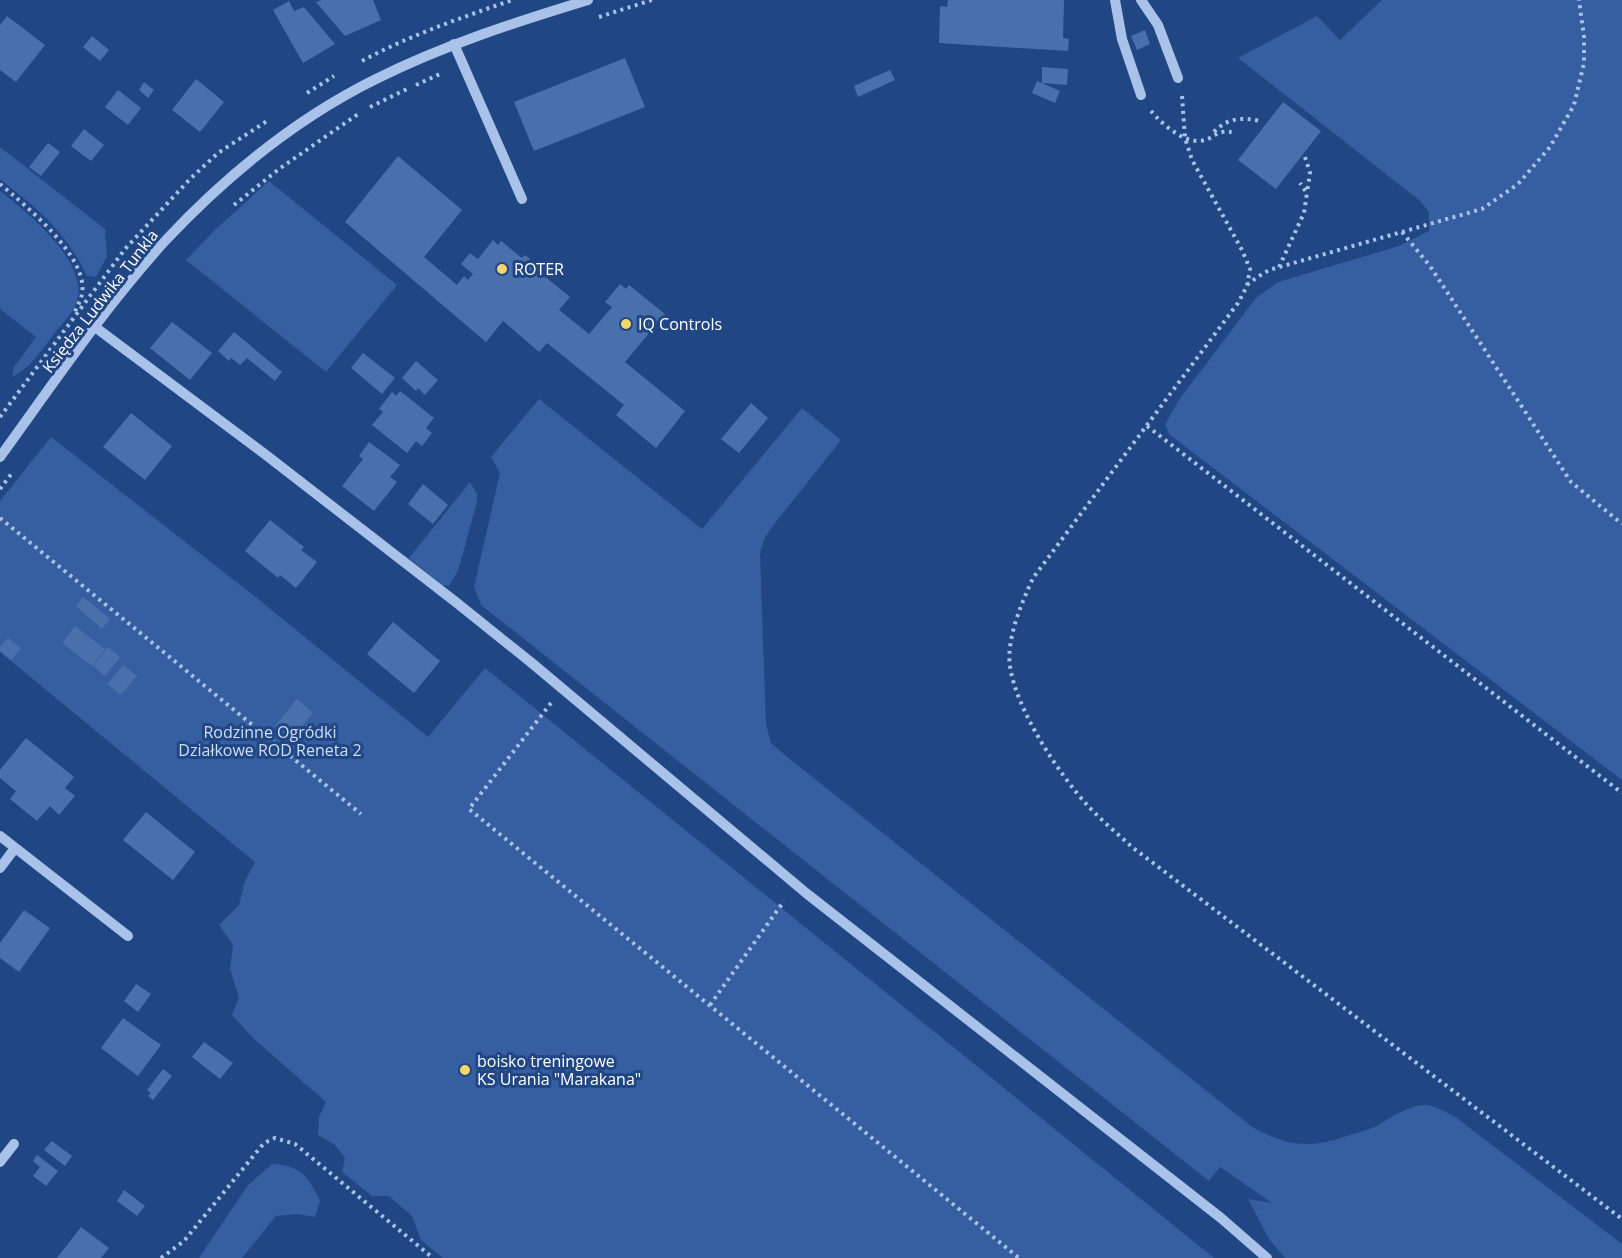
<svg xmlns="http://www.w3.org/2000/svg" width="1622" height="1258" viewBox="0 0 1622 1258" font-family="'Open Sans',sans-serif">
<style>
.green{fill:#355fa1}
.building{fill:#4a70ac}
.lines{fill:none;stroke-linecap:round;stroke-linejoin:round}
.path{stroke:#a9c2e9;stroke-width:4;stroke-dasharray:3 4.5;stroke-linecap:butt}
.minor{stroke:#a9c2e9;stroke-width:10}
.poi-dot{fill:#f5d66b;stroke:#214684;stroke-width:2}
.labels{text-anchor:middle;stroke-width:6;stroke-linejoin:round;paint-order:stroke}
.poi-label{font-size:16px;fill:#fff;stroke:#214684;text-anchor:start}
.street-label{font-size:16px;fill:#fff;stroke:#214684}
.park-label{font-size:16px;fill:#cddef7;stroke:#214684}
</style>
<rect width="100%" height="100%" fill="#214684"/>
<path class="green" d="M1382,0H1622V780L1170,435L1165,425L1178,401L1256,298L1278,282L1399,246L1429,231V212L1419,200L1238,58L1317,16L1340,40Z
M0,147L105,229L107,256L96,277L87,276C66,232 38,209 0,179Z
M269,181L397,285L326,372L186,260L215,230Z
M0,191C27,212 92,264 76,304C72,315 60,325 54,334C42,350 30,368 12,377L14,367L36,337L0,309Z
M539,399L702,529L802,408L841,440L772,527L764,539L760,554L766,724L771,743L786,756L1252,1127C1289,1147 1310,1149 1350,1135C1359,1132 1368,1130 1377,1126C1392,1117 1405,1107 1423,1105C1433,1104 1445,1112 1454,1116L1622,1244V1258H1285L1269,1239L1248,1199L1272,1203L1220,1167L1209,1181L481,605L474,587L500,473L491,457Z
M51,437L248,591L428,737L485,668L1214,1258H443L421,1240L412,1216L389,1196H372L342,1172L345,1158L335,1145L318,1135L319,1117L326,1102L253,1038L232,1015L239,998L230,968L233,945L219,925L239,905L245,881L255,862L0,652V501Z
M470,482L477,494V502L458,571L449,586L442,585L409,558Z
M272,1164C300,1165 309,1177 320,1201L315,1217L297,1214L276,1216L242,1258H199L248,1185Z"/>
<path class="building" d="M321,0H373L381,20L345,36L316,2Z
M948,0H1064L1063,38L1069,39L1068,51L939,43L940,6L947,7Z
M289,1L294,11L304,7L335,44L303,63L273,10Z
M7,16L45,45L16,82L0,70V25Z
M1145,30L1150,44L1137,50L1131,36Z
M92,36L109,50L100,61L83,47Z
M625,58L645,107L534,151L514,102Z
M1042,67L1068,69L1067,85L1042,83Z
M890,70L895,80L858,97L854,86Z
M196,79L224,102L200,132L172,110Z
M1037,81L1060,91L1055,103L1032,93Z
M144,82L154,90L148,98L139,90Z
M118,90L141,108L128,125L105,107Z
M1283,102L1321,131L1276,189L1238,160Z
M84,129L104,145L91,161L71,146Z
M48,143L60,152L41,176L29,167Z
M398,156L462,210L424,257L457,285L464,276L468,280L473,274L461,264L470,253L478,259L493,240L498,245L501,241L522,258L525,255L530,259L527,262L570,297L559,310L589,334L612,307L605,302L620,284L626,289L629,285L665,314L625,362L685,411L656,448L616,415L624,405L547,343L539,352L503,321L486,342L345,222Z
M172,322L212,353L190,380L150,348Z
M234,332L282,372L275,381L247,358L240,365L231,358L229,361L218,351Z
M363,353L395,378L382,394L351,368Z
M416,361L438,380L425,395L418,388L416,391L402,378Z
M400,391L434,418L426,428L432,433L422,446L416,441L407,453L372,425L383,412L379,409L392,392L396,396Z
M751,403L768,418L739,453L721,439Z
M131,413L172,446L145,480L103,447Z
M369,442L400,465L390,477L397,482L374,511L342,486L363,459L359,456Z
M423,484L448,505L433,524L408,504Z
M270,520L304,547L301,550L317,562L296,588L280,575L278,578L245,551Z
M83,597L110,619L102,629L76,606Z
M393,622L440,661L414,693L367,654Z
M75,626L105,649L92,666L62,643Z
M8,638L21,648L11,660L0,651V647Z
M108,647L120,657L105,676L93,666Z
M123,665L137,676L121,695L107,684Z
M297,699L313,713L291,739L275,726Z
M26,738L74,777L65,788L75,796L59,815L50,806L37,821L10,799L16,791L0,778V770Z
M146,812L195,852L173,880L123,840Z
M24,910L50,928L19,972L0,958V943Z
M136,984L151,994L138,1012L124,1001Z
M123,1018L161,1045L138,1076L101,1048Z
M204,1042L233,1063L220,1079L192,1057Z
M163,1069L172,1076L153,1100L148,1096L151,1093L147,1090Z
M52,1141L72,1156L65,1166L44,1150Z
M37,1155L58,1171L46,1186L33,1176L40,1167L33,1161Z
M124,1190L145,1206L137,1216L117,1201Z
M81,1227L109,1248L101,1258H57Z"/>
<g class="lines">
<path class="path" d="M599,17L652,0
M362,61C410,35 461,18 512,0
M416,85L442,73
M307,93L334,76
M1182,96L1185,138L1192,160L1242,250L1250,269L1247,286L1238,303L1033,578C1022,602 1006,639 1010,666C1016,710 1059,774 1088,806C1102,821 1118,834 1132,847L1622,1219
M370,107L407,89
M1151,111C1161,123 1182,142 1200,141C1216,139 1215,128 1236,133
M1214,132C1227,118 1242,117 1260,121
M1305,157L1310,173L1307,193
M0,184C25,205 89,257 82,294C81,300 77,306 75,312
M234,205L279,169L361,112
M1402,232L1430,266L1571,482L1622,524
M1279,267L1304,213L1307,193L1300,183
M1247,285L1256,278L1269,270L1482,209L1518,184L1550,147L1574,105L1584,63V37L1579,0
M0,417L125,249L190,179L218,153L267,121
M1147,426L1622,793
M0,489L12,473
M0,518L361,814
M551,703L469,809L1019,1258
M710,1005L784,901
M161,1258L184,1241L264,1143L275,1138L295,1144L433,1258"/>
<path class="minor" d="M1115,0L1122,39L1141,95
M1141,0L1158,25L1178,78
M454,44L522,199
M95,327L266,455L457,603L533,664L806,893L1221,1218L1267,1258
M0,457C53,384 104,308 165,241C225,177 297,118 376,79C444,45 516,22 588,0
M0,836L128,936
M0,868L15,848
M0,1162L14,1144"/>
</g>
<g class="poi-dot">
<circle cx="502" cy="269" r="6"/>
<circle cx="626" cy="324" r="6"/>
<circle cx="465" cy="1070" r="6"/>
</g>
<g class="labels">
<g class="poi-label">
<text x="514" y="275">ROTER</text>
<text x="638" y="330">IQ Controls</text>
<text x="477" y="1067">boisko treningowe<tspan x="477" dy="18">KS Urania "Marakana"</tspan></text>
</g>
<g class="street-label">
<text transform="translate(100 301) rotate(-52)" y="6">Księdza Ludwika Tunkla</text>
</g>
<g class="park-label">
<text x="270" y="738">Rodzinne Ogródki<tspan x="270" dy="18">Działkowe ROD Reneta 2</tspan></text>
</g>
</g>
</svg>
